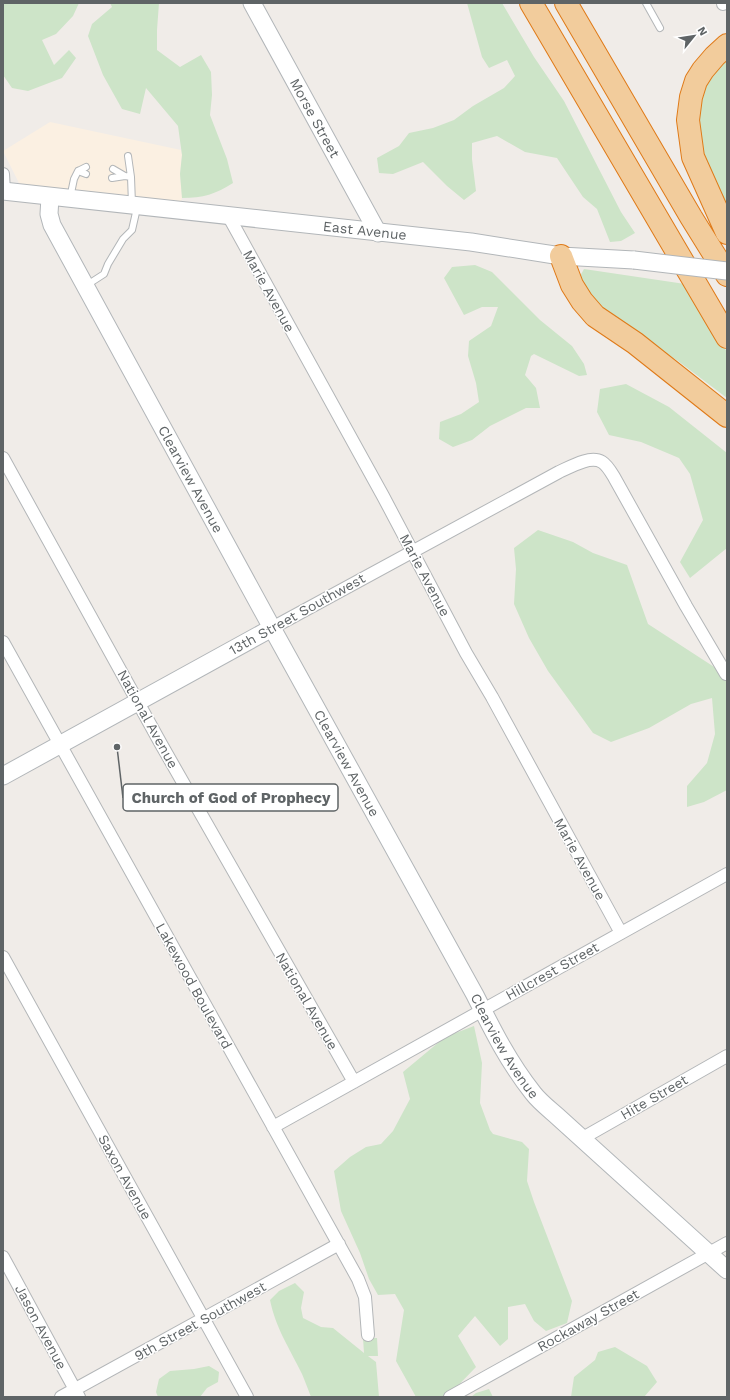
<svg xmlns="http://www.w3.org/2000/svg" width="730" height="1400" viewBox="0 0 730 1400" font-family="'Work Sans',sans-serif">
<style>
.commercial{fill:#fbf0e2}
.green{fill:#cde4c8}
.lines{fill:none;stroke-linecap:round;stroke-linejoin:round}
.lane-casing{stroke:#b3b6b8;stroke-width:8}
.street-casing{stroke:#b3b6b8;stroke-width:14}
.secondary-casing{stroke:#b2b6b9;stroke-width:19}
.highway-casing{stroke:#df7a18;stroke-width:24}
.lane{stroke:#fff;stroke-width:6}
.street{stroke:#fff;stroke-width:12}
.secondary{stroke:#fff;stroke-width:17}
.highway{stroke:#f2cc9c;stroke-width:22}
.secondary-bridge-casing{stroke:#b2b6b9;stroke-width:19;stroke-linecap:butt}
.secondary-bridge{stroke:#fff;stroke-width:17}
.labels{text-anchor:middle;stroke-width:3;stroke-linejoin:round;paint-order:stroke}
.street-label{font-size:14px;fill:#5f6466;stroke:#fff}
.leader{fill:none;stroke:#5f6466;stroke-width:1.5}
.callout-dot{fill:#5f6466;stroke:#fff;stroke-width:1.5}
.callout{fill:#fff;stroke:#5f6466;stroke-width:1.5}
.callout-label{font-size:15px;text-anchor:middle;font-weight:bold;fill:#5f6466}
</style>
<rect width="100%" height="100%" fill="#f0ece8"/>
<path class="commercial" d="M50,122L181,150L182,155L180,174L182,198L180,204L20,185L3,151Z"/>
<path class="green" d="M3,3H79L73,16L56,34L42,40L54,65L69,50L76,58L62,78L28,91L12,88L3,75Z
M110,3H159L157,30V50L180,67L201,55L211,72L212,95L210,115L227,159L233,183C216,194 203,198 182,198L180,174L182,155L178,126L146,88L140,114L122,109L103,75L88,36L92,24L112,7Z
M467,3H502L534,57L564,101L621,212L635,233L621,241L610,242L597,209L583,197L557,158L525,152L497,136L472,143V159L476,191L464,200L447,186L423,162L393,174L379,173L377,158L399,146L409,133L433,128L454,120L473,106L504,88L515,76L507,60L489,68L482,57Z
M727,52V221L701,157L696,108L707,76Z
M475,265L492,272L540,320L572,346L584,364L587,375L579,376L534,354L531,356L525,375L536,388L540,408H526L490,426L472,440L453,447L439,439L440,422L461,414L479,402L476,383L468,356L469,341L491,326L498,307H482L464,315L444,278L452,267Z
M584,269L685,284L727,352V398L678,361L620,323L593,300L579,278Z
M626,384L669,407L727,453V548L690,578L680,562L703,520L690,474L679,458L641,442L609,435L597,412L600,389Z
M538,530L573,542L593,553L627,565L648,624L725,674L727,672V790L704,802L687,807V786L707,763L715,734L712,698L691,704L649,728L611,742L593,733L548,671L529,638L514,604L516,569L514,548Z
M474,1026L482,1063L480,1103L490,1130L493,1134L522,1142L529,1149L527,1181L534,1202L572,1301L567,1323L546,1331L534,1321L525,1304L508,1307V1339L500,1346L475,1316L458,1336L476,1367L447,1397H416L396,1361L404,1310L395,1294L378,1295L369,1279L360,1253L341,1211L334,1171L350,1157L366,1147L381,1144L393,1131L410,1099L403,1072L445,1037Z
M295,1283L304,1292L301,1308L303,1318L321,1327L333,1328L364,1353L363,1338H377L378,1356H368L376,1362L379,1397H311C308,1389 305,1381 302,1374C289,1347 276,1329 270,1300L279,1291Z
M615,1347L647,1366L657,1382L644,1397H571L574,1377L595,1360L598,1352Z
M209,1366L219,1372L218,1382L207,1388L200,1397H158L156,1392L159,1379L170,1371L194,1369Z
M489,1389L493,1397H471L476,1393Z"/>
<g class="lines">
<defs>
<path id="lane" d="M646,3L660,28
M128,156L131,177
M86,174L78,171L86,167
M125,176L131,177L132,204
M112,178L125,176L113,169
M70,198L74,179L78,171
M87,285L104,274L108,264L123,239L132,230L137,208"/>
<path id="street" d="M723,3V4
M3,174L4,192
M229,217L383,496L466,653L492,697L621,933
M3,458L161,744L354,1082
M272,628L559,472C570,467 590,455 602,462C607,465 611,472 614,477L686,606L726,674
M3,642L358,1279L365,1297L368,1335
M3,957L247,1397
M273,1127L727,874
M581,1139L727,1056
M3,1257L79,1397
M61,1397L339,1244
M450,1397L727,1243"/>
<g id="secondary">
<path id="s1" d="M252,3L378,233"/>
<path id="s2" d="M3,191L471,242L561,256L634,260"/>
<path id="s3" d="M50,197L49,214L52,225L272,628L475,995C492,1029 509,1063 533,1093C539,1101 549,1109 557,1116L727,1270"/>
<path d="M3,776L272,628"/>
</g>
<path id="highway" d="M531,3L727,337
M566,3L691,217L727,275
M727,45L715,56L703,70L696,81L691,97L688,120L693,157L727,233
M561,256L572,285L582,301L595,316L635,343L727,416"/>
</defs>
<use href="#lane" class="lane-casing"/>
<use href="#street" class="street-casing"/>
<use href="#secondary" class="secondary-casing"/>
<use href="#highway" class="highway-casing"/>
<use href="#lane" class="lane"/>
<use href="#street" class="street"/>
<use href="#secondary" class="secondary"/>
<use href="#highway" class="highway"/>
<defs>
<path id="secondary-bridge" d="M634,260L727,271"/>
</defs>
<use href="#secondary-bridge" class="secondary-bridge-casing"/>
<use href="#secondary-bridge" class="secondary-bridge"/>
</g>
<g class="labels">
<g class="street-label">
<text dy="5" stroke="none"><textPath href="#s1" startOffset="131">Morse Street</textPath></text>
<text dy="5" stroke="none"><textPath href="#s2" startOffset="364">East Avenue</textPath></text>
<text transform="translate(269 291) rotate(61)" y="5">Marie Avenue</text>
<text dy="5" stroke="none"><textPath href="#s3" startOffset="318">Clearview Avenue</textPath></text>
<text transform="translate(425 575) rotate(62)" y="5">Marie Avenue</text>
<text transform="translate(297 614) rotate(-29)" y="5">13th Street Southwest</text>
<text transform="translate(148 719) rotate(61)" y="5">National Avenue</text>
<text dy="5" stroke="none"><textPath href="#s3" startOffset="642">Clearview Avenue</textPath></text>
<text transform="translate(580 859) rotate(61)" y="5">Marie Avenue</text>
<text transform="translate(552 971) rotate(-29)" y="5">Hillcrest Street</text>
<text transform="translate(194 986) rotate(61)" y="5">Lakewood Boulevard</text>
<text transform="translate(307 1001) rotate(60)" y="5">National Avenue</text>
<text dy="5" stroke="none"><textPath href="#s3" startOffset="966">Clearview Avenue</textPath></text>
<text transform="translate(654 1097) rotate(-30)" y="5">Hite Street</text>
<text transform="translate(125 1177) rotate(61)" y="5">Saxon Avenue</text>
<text transform="translate(588 1320) rotate(-29)" y="5">Rockaway Street</text>
<text transform="translate(200 1321) rotate(-29)" y="5">9th Street Southwest</text>
<text transform="translate(41 1327) rotate(62)" y="5">Jason Avenue</text>
</g>
</g>
<path class="leader" d="M117 747L123 798"/>
<circle class="callout-dot" cx="117" cy="747" r="4"/>
<rect class="callout" x="123" y="784" width="215" height="27" rx="4"/>
<g class="callout-label">
<text x="231" y="803">Church of God of Prophecy</text>
</g>
<rect width="730" height="1400" fill="none" stroke="#5f6466" stroke-width="8"/>
<g transform="translate(694 36) rotate(60)" stroke="#ffffff" stroke-width="3" paint-order="stroke">
<path d="M0-3L7 15L0 10L-7 15Z" fill="#5f6466"/>
<text y="-6" font-size="11" font-weight="bold" text-anchor="middle" fill="#5f6466">N</text>
</g>
</svg>
